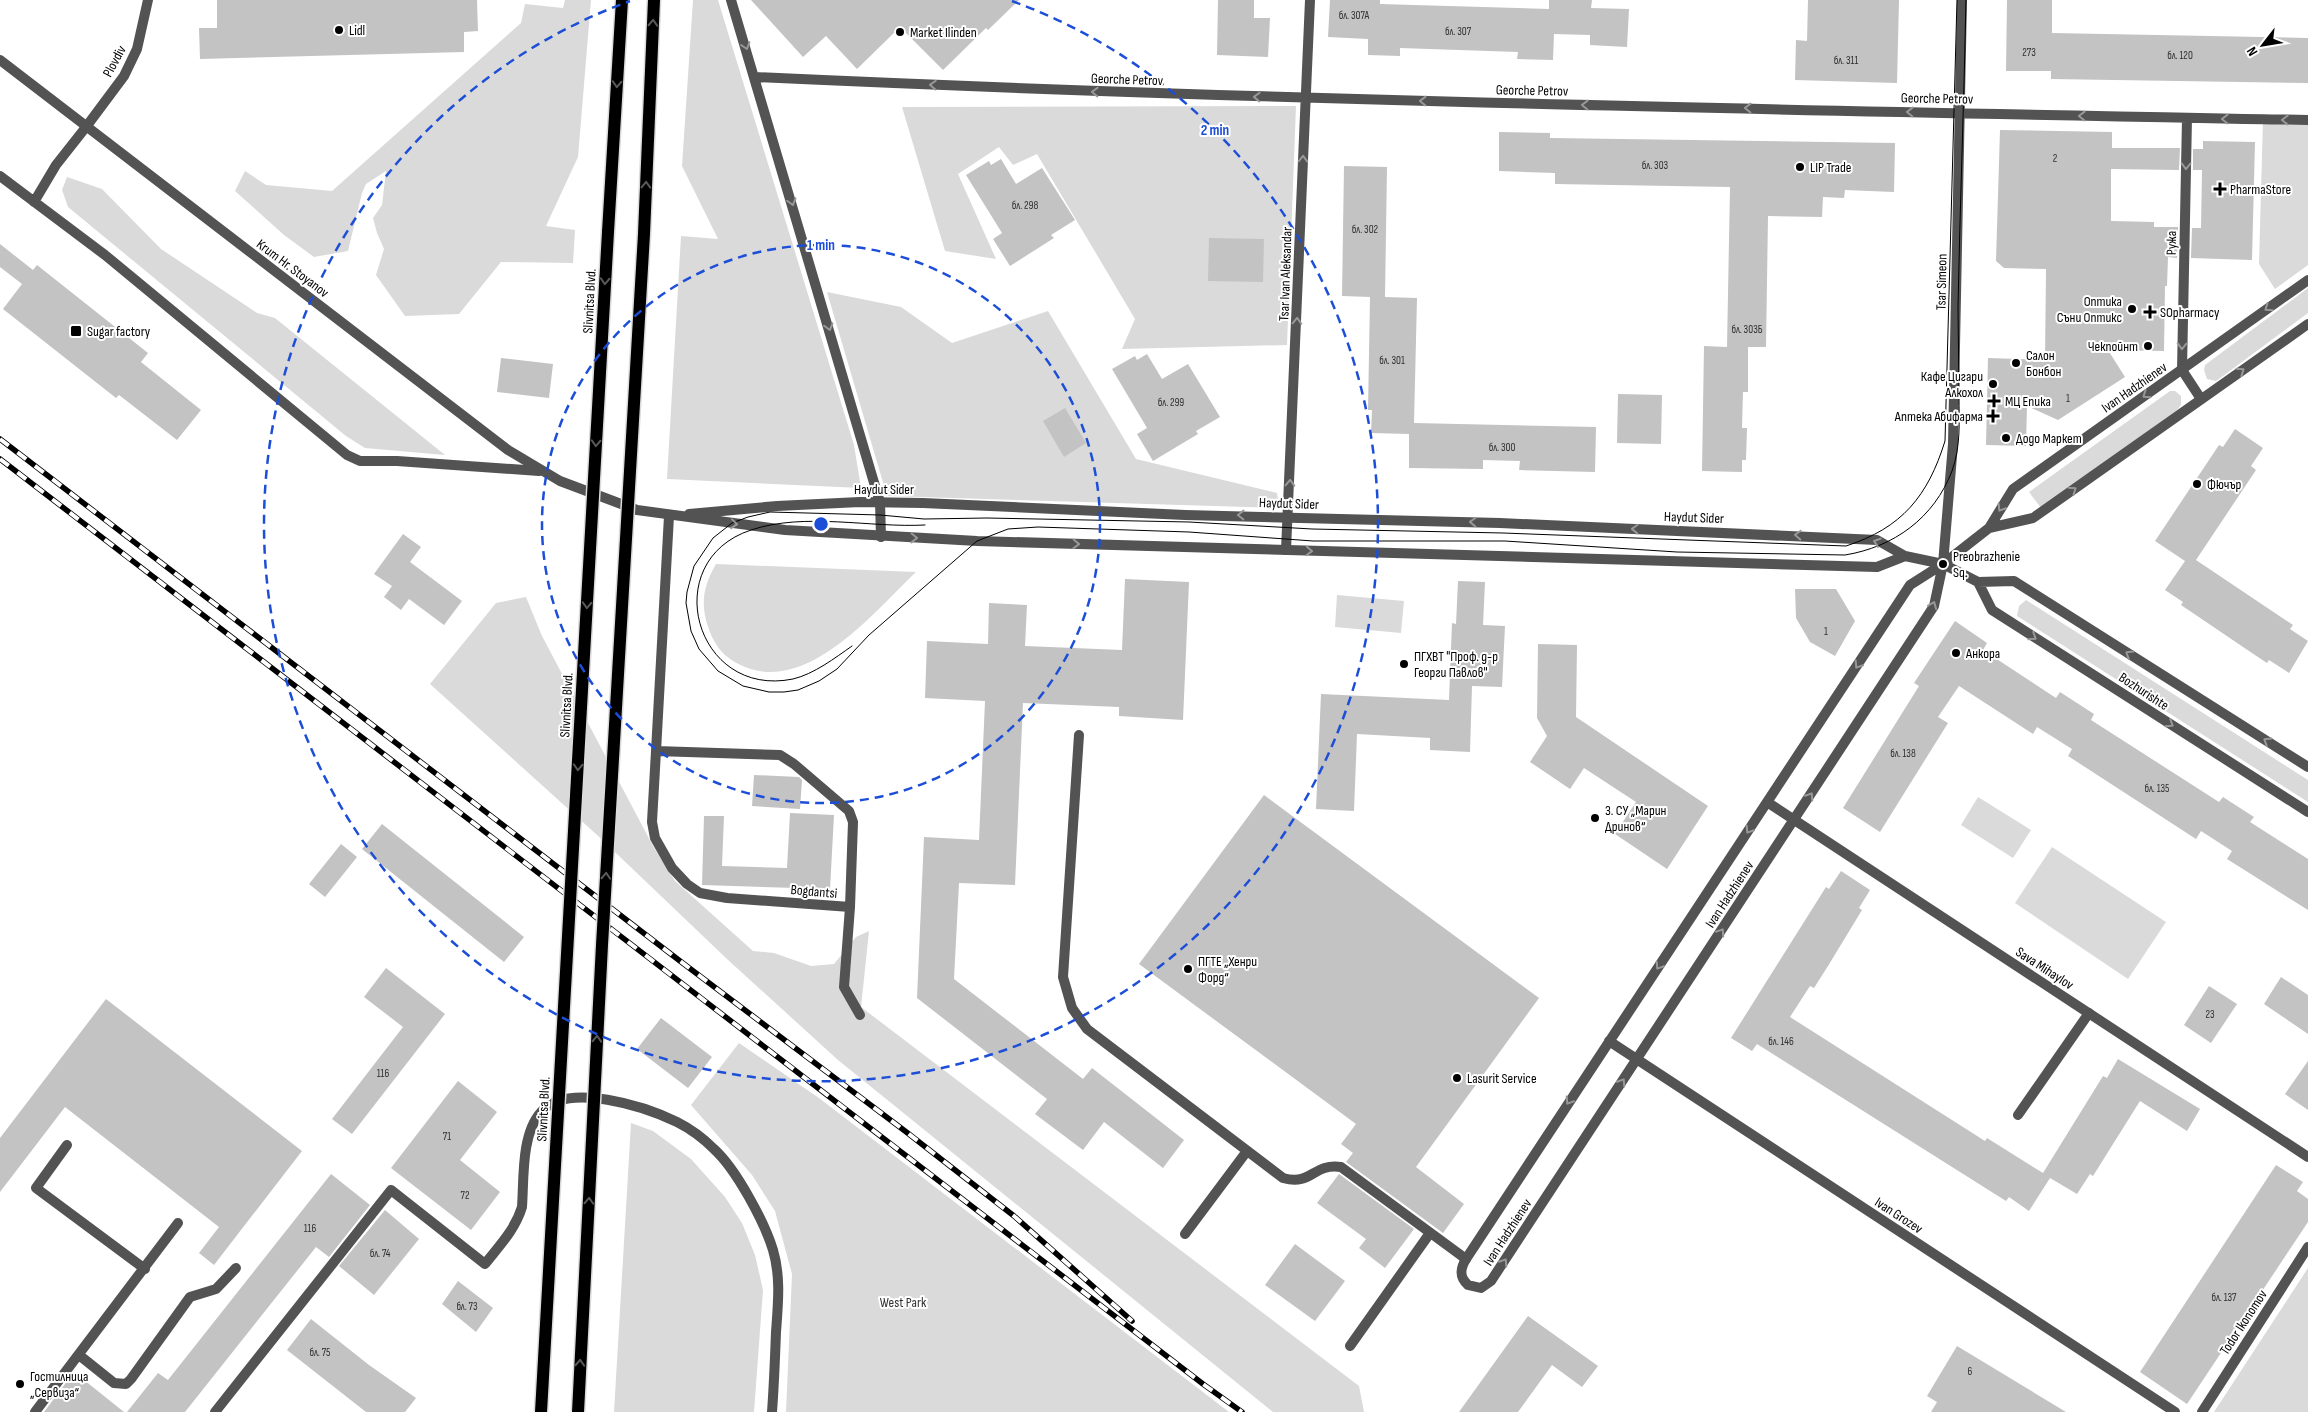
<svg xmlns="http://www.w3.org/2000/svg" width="2308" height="1412" viewBox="0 0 2308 1412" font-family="'Sofia Sans Condensed',sans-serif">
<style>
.green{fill:#dadada}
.building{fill:#c3c3c3}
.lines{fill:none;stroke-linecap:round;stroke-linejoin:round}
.primary-casing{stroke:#dbdbdb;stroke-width:15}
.service{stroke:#535353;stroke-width:10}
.minor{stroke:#535353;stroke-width:10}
.tertiary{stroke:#535353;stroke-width:10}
.primary{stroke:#000;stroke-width:12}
.tram{stroke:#000;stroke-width:1}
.rail-casing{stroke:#000;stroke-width:5.5}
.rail{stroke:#fff;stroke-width:4;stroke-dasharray:11;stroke-linecap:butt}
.primary-bridge-casing{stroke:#dbdbdb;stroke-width:15;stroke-linecap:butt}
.primary-bridge{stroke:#000;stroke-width:12}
.oneway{stroke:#595959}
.oneway2{stroke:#989898}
.ring{fill:none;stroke:#1d4ed8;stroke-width:2.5;stroke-dasharray:9 6}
.poi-dot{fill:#000;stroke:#fff;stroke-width:2}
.labels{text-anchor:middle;stroke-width:4;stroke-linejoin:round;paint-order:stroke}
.number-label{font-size:11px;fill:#313131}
.poi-label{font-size:14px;fill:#000;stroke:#fff;text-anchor:start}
.street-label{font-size:14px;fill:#000;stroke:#fff}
.park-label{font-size:14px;fill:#313131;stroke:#fff}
.centre{fill:#1d4ed8;stroke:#fff;stroke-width:2.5}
.ring-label{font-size:15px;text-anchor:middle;font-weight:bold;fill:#1d4ed8;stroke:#fff;stroke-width:4;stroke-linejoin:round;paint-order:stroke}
</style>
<rect width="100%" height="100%" fill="#fff"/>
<path class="green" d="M565,0H591L578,157L546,226L575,230L573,263L501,262L459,314L405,316L376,275L384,249L377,233L373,218L382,205L386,171L366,184L362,193L348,251L314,257L284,235L235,191L245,171L266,185L332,191L521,23L525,4L563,8Z
M693,0H718L854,445L861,488L667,479L681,236L718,239L682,166Z
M1296,106L1287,345L1122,349L1135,319L1037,154L1013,165L999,147L958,174L996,259L945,251L902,107Z
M2263,119L2308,120V265L2275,289L2259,264Z
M67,177L102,189L161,249L257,313L275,318L445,455L365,448L346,436L68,207L62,190Z
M2308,288V313L2223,376L2216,381L2207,379L2204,370L2205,365Z
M827,292L901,307L952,343L1048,311L1136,459L1277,493L1279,508L887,496Z
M2170,391H2175L2181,396V405L2177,410L2041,508L2029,492Z
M716,564L916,572C875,611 809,693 745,667C730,661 719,652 712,637C700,609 701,590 716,564Z
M1337,595L1404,601L1401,633L1335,627Z
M526,597L542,636L653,846L675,881L753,951L774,953L811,966L834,964L856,937L869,931L861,1007L1359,1386L1364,1412H1273L838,1060L727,959L596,834L430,684L496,603Z
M2026,600L2308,780V802L2017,616L2019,606Z
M1978,797L2031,830L2013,858L1961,825Z
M2052,847L2166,922L2128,979L2015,903Z
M739,1043L819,1098L1229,1412H786L792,1274L775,1211L752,1175L691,1105Z
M631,1123L653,1131L691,1159L725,1197L742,1223L755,1255L763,1290L754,1412H614Z
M2308,1268V1412H2214Z"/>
<path class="building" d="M217,0H477L478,31L464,32V52L200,59L199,28H217Z
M751,0H1019L988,30L986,28L943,70L900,27L857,69L826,36L803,57Z
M1218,0H1254V18H1270L1268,57L1217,55Z
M1330,0H1380V4L1549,9V0H1592L1591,8L1629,9L1627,47L1590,45V35L1554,34L1553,60L1517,59L1518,52L1400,48V56L1368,55V39L1328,37Z
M1808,0H1899L1897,83L1795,80L1796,40L1807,41Z
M2007,0H2052V33L2308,38V83L2051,79V71H2006Z
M2000,130L2112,132V148H2180L2179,170L2111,169V221L2154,222V227H2178L2177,258L2168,257L2167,286H2165L2164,351L2108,350L2125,377L2058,420L2027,406L2026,446L1986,445L1988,358L2045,360L2046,269L2004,268L1996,261Z
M1499,132L1550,133V138L1895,143L1894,192L1845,190L1844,198L1823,197L1822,217L1768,216L1766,347H1748V392H1743L1742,428H1747L1746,460H1742V472L1702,471L1704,346L1727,347L1730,187L1555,184V173L1499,171Z
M2203,141L2255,142L2252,260L2191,258L2192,228H2201L2202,170H2193V149H2203Z
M1001,159L1016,184L1042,168L1075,220L1051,235L1054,238L1010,266L993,239L1002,233L966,175L989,161L991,165Z
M1344,166L1387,167L1385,297L1417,298L1414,423L1596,427L1595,472L1519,470L1520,461L1483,460V469L1409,468V434L1371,433L1372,410H1368L1370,297L1342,296Z
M1209,238L1264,239L1263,282L1208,281Z
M0,244L33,270L37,265L148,353L141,362L201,410L177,440L119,395L116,398L3,309L22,284L0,267Z
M1147,354L1162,379L1188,364L1220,417L1196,431L1198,434L1153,461L1137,434L1147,428L1112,369L1135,356L1137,360Z
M501,358L553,364L549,398L497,392Z
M1618,394L1662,395L1661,444L1617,443Z
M1065,408L1086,443L1064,457L1043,421Z
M2235,429L2263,448L2251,466L2256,470L2196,560L2293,625L2290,629L2308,641L2289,673L2269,660L2267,663L2249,651L2181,605L2183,602L2165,590L2185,561L2155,541L2219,445L2223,447Z
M403,534L421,547L410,562L462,601L444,625L409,599L401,610L384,597L392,586L374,574Z
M1125,579L1189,582L1183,720L1119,716V707L1023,703L1015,885L959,883L954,979L1083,1079L1092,1068L1184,1140L1163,1168L1104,1122L1083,1150L1035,1114L1047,1099L917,998L924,837L979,840L985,701L925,698L927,641L988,644L989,603L1027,605L1025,646L1122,650Z
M1458,581L1485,582L1483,625L1505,626L1502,687L1472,686L1470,752L1430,750V738L1357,734L1354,811L1316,809L1321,694L1449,700L1452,623L1456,624Z
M1795,589H1836L1855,621L1835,656L1810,642L1796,618Z
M1955,621L1987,643L1983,650L2056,698L2060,692L2094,714L2091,720L2219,802L2223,797L2254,817L2250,822L2308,859V910L2227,859L2232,851L2201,831L2196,839L2068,756L2072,749L2037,727L2033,734L1959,686L1938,717L1948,723L1880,832L1843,808L1919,686L1914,683Z
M1538,644L1577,645L1576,717L1708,806L1667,869L1615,834L1636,802L1584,768L1570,789L1530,762L1547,736L1537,718Z
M754,775L799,777L802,780L800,809L752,806Z
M1264,795L1539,998L1416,1167L1464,1204L1443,1233L1346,1162L1353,1153L1341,1144L1356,1124L1139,964Z
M790,813L834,815L830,889L702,885L704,816H724L722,866L787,868Z
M382,824L524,937L504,962L362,849Z
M341,844L357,857L325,897L309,884Z
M1841,871L1870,890L1859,908L1862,910L1828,966L1814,988L1810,986L1790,1017L1985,1141L1987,1138L2043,1173L2103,1076L2107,1078L2118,1059L2200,1109L2187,1131L2140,1101L2093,1176L2090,1174L2077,1194L2050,1178L2029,1211L2009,1197L2006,1201L1757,1044L1752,1051L1731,1038L1826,887L1829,889Z
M386,968L445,1014L352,1134L332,1119L403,1027L364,997Z
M2281,977L2308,995V1034L2264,1004Z
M2209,986L2237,1004L2211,1043L2184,1025Z
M106,999L302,1151L214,1265L199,1253L219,1227L65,1107L0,1192V1138Z
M661,1018L712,1057L688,1088L637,1049Z
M2308,1061V1110L2285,1094Z
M458,1081L497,1112L460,1160L500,1192L471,1230L391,1168Z
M2276,1165L2303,1182L2297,1191L2308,1199V1222L2187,1404L2140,1372Z
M331,1174L370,1205L329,1257L316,1247L185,1412H127L158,1373L168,1380Z
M1339,1174L1414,1229L1385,1268L1359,1248L1366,1239L1317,1203Z
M385,1210L419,1239L374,1295L339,1266Z
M1295,1244L1345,1281L1315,1321L1265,1285Z
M458,1281L493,1308L476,1332L442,1304Z
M1528,1316L1598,1366L1582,1387L1552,1365L1518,1412H1459Z
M311,1319L369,1365L416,1398L405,1412H366L287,1350Z
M1957,1346L2066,1412H1931L1937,1402L1927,1396Z
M74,1372L124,1412H44Z"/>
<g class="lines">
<defs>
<path id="primary" d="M608,232L622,0
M644,234L654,0"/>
</defs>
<use href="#primary" class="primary-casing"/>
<path class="service" d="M0,176L105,255L347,455L360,461H397L539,471
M34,202L56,165L86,127
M2182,370L2201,399
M669,516L656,751L780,755L794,764L849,811L853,822L850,907
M1079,735L1063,977L1072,1008L1087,1029L1283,1178C1313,1186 1312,1163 1341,1167L1466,1259
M656,751L652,822L655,838L672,868L687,884L700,893L727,898L850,907L844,987L860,1015
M2018,1115L2089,1013
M67,1145L36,1188L145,1269
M1185,1234L1247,1151
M1350,1346L1430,1233
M79,1355L114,1383L126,1384L131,1379L190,1297L216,1289L236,1268
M35,1412L178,1223"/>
<path class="minor" d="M731,0L875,486L880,502L881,537
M755,77C1272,101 1790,110 2308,120
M86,127L124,76L137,49L148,0
M2182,370L2187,118
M1989,528L2033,518L2308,324
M1286,550L1310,0
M1943,564L1934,606L1491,1281L1481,1288L1468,1285C1459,1277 1460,1269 1466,1259L1910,585L1943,564L1989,528L2013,489L2308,280
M1767,802L2308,1157
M1609,1041L2175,1412
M215,1412L391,1190L485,1264C499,1246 515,1230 522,1207C524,1179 521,1134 541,1112C568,1081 646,1107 677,1122C689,1128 704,1139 714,1149C736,1169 764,1221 773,1250C781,1277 778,1304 776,1332C775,1359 774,1385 772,1412
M2202,1412L2308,1247"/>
<path class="tertiary" d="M0,60L508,450L560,481L637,510L785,530L977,541L1877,567L1905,556
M689,514L777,506L860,502L923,503L1185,515L1500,523L1877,540L1905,556L1943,564L1978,582L2014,581L2308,767
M1943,564L1953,444L1962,0
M1978,582L1992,610L2308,812"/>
<use href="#primary" class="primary"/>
<path class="tram" d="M1957,0L1945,441C1928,496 1902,528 1846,546L1503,533L1312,529L1189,522L987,518L924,519L880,515L770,512L748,517L732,523L713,538L694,566L687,592L686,603L691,631L699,649L718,671L743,686L769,692H784L798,690L819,681L837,669L869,635L977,541L1008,529L1038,527L1189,532L1313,541H1505L1677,552L1845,555C1894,547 1934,518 1952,471C1961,446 1959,422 1959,396C1959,366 1958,336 1958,306C1960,204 1964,102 1966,0
M852,646C835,658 814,674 793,679C695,699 657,561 751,530C805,512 870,528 925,525"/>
<defs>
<path id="rail" d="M0,439L680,961L905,1131L1014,1216L1132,1321
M0,459L1203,1384L1242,1412"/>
</defs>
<use href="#rail" class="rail-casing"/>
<use href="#rail" class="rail"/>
<defs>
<path id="primary-bridge" d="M541,1412L608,232
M578,1412L602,945L644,234"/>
</defs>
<use href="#primary-bridge" class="primary-bridge-casing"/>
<use href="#primary-bridge" class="primary-bridge"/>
</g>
<defs><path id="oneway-chevron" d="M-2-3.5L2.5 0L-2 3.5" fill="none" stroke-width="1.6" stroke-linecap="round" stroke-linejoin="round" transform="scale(1.25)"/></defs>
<g class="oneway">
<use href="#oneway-chevron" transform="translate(653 23) rotate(-87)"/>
<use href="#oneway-chevron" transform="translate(617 84) rotate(93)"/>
<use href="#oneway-chevron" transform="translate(646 185) rotate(-88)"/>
<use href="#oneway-chevron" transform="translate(605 281) rotate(93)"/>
<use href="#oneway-chevron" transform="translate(596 443) rotate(93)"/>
<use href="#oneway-chevron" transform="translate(587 605) rotate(93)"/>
<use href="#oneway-chevron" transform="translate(578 767) rotate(93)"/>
<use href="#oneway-chevron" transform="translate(606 876) rotate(-87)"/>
<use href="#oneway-chevron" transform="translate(597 1039) rotate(-87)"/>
<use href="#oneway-chevron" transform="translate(589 1201) rotate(-87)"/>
<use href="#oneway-chevron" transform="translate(580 1363) rotate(-87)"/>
</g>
<g class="oneway2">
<use href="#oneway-chevron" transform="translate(746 46) rotate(72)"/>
<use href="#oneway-chevron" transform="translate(933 85) rotate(-177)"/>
<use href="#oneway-chevron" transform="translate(1095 92) rotate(-178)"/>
<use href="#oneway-chevron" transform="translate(1257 97) rotate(-178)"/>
<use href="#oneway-chevron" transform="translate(1423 101) rotate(-179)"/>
<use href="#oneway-chevron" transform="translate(1585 105) rotate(-179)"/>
<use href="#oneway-chevron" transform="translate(1748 108) rotate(-179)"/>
<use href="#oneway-chevron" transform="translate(1910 112) rotate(-179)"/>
<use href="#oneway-chevron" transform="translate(2082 116) rotate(-179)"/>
<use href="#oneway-chevron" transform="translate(2225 119) rotate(-179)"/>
<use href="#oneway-chevron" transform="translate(2285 120) rotate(-179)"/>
<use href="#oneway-chevron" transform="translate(1303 159) rotate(-88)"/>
<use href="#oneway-chevron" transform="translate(2186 166) rotate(91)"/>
<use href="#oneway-chevron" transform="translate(792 202) rotate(74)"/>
<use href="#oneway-chevron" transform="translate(2268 308) rotate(145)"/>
<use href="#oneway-chevron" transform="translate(1297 321) rotate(-88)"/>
<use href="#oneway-chevron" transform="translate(829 327) rotate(74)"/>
<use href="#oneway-chevron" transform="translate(2182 346) rotate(91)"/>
<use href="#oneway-chevron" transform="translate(2241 371) rotate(-35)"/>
<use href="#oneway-chevron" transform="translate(2146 395) rotate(145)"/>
<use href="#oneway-chevron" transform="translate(1290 483) rotate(-88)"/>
<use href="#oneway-chevron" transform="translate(2073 490) rotate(-35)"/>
<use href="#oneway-chevron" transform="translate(2001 508) rotate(122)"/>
<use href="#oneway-chevron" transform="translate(1241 515) rotate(-179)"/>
<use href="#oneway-chevron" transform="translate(1473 522) rotate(-178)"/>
<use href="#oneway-chevron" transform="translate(734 524) rotate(6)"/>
<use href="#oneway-chevron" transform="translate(1635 529) rotate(-178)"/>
<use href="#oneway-chevron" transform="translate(1798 535) rotate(-177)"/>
<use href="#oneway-chevron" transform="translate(914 538) rotate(1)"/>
<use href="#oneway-chevron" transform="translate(1877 542) rotate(-162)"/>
<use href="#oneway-chevron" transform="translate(1076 544) rotate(2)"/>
<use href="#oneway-chevron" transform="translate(1309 551) rotate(3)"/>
<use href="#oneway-chevron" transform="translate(1933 605) rotate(-68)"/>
<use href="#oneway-chevron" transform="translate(2033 637) rotate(33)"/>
<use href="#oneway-chevron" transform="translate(2129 654) rotate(-148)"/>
<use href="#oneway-chevron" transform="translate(1858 665) rotate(123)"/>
<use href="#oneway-chevron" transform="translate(2170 724) rotate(33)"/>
<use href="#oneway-chevron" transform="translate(2267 741) rotate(-148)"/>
<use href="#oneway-chevron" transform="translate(1810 796) rotate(-57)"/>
<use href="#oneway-chevron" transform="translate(1749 830) rotate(123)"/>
<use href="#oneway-chevron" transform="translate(1721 932) rotate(-57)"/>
<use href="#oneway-chevron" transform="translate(1659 966) rotate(123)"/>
<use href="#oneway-chevron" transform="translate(1622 1082) rotate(-57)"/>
<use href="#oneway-chevron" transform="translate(1569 1101) rotate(123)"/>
<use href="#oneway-chevron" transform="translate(1504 1262) rotate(-57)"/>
</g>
<g class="ring">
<circle cx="821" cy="524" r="279"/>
<path d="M1012 1A557 557 0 1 1 630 1"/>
</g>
<g class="poi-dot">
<circle cx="339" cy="30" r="5"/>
<circle cx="900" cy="32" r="5"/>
<circle cx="1800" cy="167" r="5"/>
<path d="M2217.5 181.5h5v5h5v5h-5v5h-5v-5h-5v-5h5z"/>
<circle cx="2132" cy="309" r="5"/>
<path d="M2147.5 304.5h5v5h5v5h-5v5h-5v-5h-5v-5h5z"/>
<rect x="70" y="325" width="12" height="12" rx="2.5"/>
<circle cx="2148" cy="346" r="5"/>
<circle cx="2016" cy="363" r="5"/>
<circle cx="1993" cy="384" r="5"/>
<path d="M1991.5 393.5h5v5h5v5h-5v5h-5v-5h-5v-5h5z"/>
<path d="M1990.5 408.5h5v5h5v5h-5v5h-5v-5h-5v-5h5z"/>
<circle cx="2006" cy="438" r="5"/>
<circle cx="2197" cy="484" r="5"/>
<circle cx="1943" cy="564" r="5"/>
<circle cx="1956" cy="653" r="5"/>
<circle cx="1404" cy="664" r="5"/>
<circle cx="1595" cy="818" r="5"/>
<circle cx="1188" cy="969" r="5"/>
<circle cx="1457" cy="1078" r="5"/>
<circle cx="20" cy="1384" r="5"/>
</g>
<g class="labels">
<g class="number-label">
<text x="1354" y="19">бл. 307А</text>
<text x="1458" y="35">бл. 307</text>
<text x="2029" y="56">273</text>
<text x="2180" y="59">бл. 120</text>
<text x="1846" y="64">бл. 311</text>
<text x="2055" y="162">2</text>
<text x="1655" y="169">бл. 303</text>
<text x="1025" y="209">бл. 298</text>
<text x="1365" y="233">бл. 302</text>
<text x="1747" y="333">бл. 303Б</text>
<text x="1392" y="364">бл. 301</text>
<text x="2068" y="402">1</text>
<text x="1171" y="406">бл. 299</text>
<text x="1502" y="451">бл. 300</text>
<text x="1826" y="635">1</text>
<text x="1903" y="757">бл. 138</text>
<text x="2157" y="792">бл. 135</text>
<text x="2210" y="1018">23</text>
<text x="1781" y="1045">бл. 146</text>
<text x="383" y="1077">116</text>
<text x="447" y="1140">71</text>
<text x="465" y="1199">72</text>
<text x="310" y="1232">116</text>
<text x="380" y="1257">бл. 74</text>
<text x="2224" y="1301">бл. 137</text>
<text x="467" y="1310">бл. 73</text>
<text x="320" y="1356">бл. 75</text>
<text x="1970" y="1375">6</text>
</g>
<g class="poi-label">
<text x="349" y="35">Lidl</text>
<text x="910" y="37">Market Ilinden</text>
<text x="1810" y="172">LIP Trade</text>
<text x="2230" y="194">PharmaStore</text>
<text x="2122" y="306" text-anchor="end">Оптика<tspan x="2122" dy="16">Съни Оптикс</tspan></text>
<text x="2160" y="317">SOpharmacy</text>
<text x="87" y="336">Sugar factory</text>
<text x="2138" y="351" text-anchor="end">Чекпойнт</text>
<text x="2026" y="360">Салон<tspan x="2026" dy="16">Бонбон</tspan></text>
<text x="1983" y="381" text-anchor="end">Кафе Цигари<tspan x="1983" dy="16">Алкохол</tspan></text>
<text x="2005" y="406">МЦ Епика</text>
<text x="1983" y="421" text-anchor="end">Аптека Абифарма</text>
<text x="2016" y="443">Додо Маркет</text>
<text x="2207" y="489">Фючър</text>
<text x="1953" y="561">Preobrazhenie<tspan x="1953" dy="16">Sq.</tspan></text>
<text x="1966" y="658">Анкора</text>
<text x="1414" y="661">ПГХВТ "Проф. д-р<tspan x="1414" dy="16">Георги Павлов"</tspan></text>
<text x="1605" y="815">3. СУ „Марин<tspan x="1605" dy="16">Дринов“</tspan></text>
<text x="1198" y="966">ПГТЕ „Хенри<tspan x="1198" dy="16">Форд“</tspan></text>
<text x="1467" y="1083">Lasurit Service</text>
<text x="30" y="1381">Гостилница<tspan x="30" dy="16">„Сервиза“</tspan></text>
</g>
<g class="street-label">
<text transform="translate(114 61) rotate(-62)" y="5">Plovdiv</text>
<text transform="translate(1127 79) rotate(2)" y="5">Georche Petrov</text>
<text transform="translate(1532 90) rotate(1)" y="5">Georche Petrov</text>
<text transform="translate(1937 98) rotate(1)" y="5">Georche Petrov</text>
<text transform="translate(2171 243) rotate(-89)" y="5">Ружа</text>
<text transform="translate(293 268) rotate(37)" y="5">Krum Hr. Stoyanov</text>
<text transform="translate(1285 274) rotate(-88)" y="5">Tsar Ivan Aleksandar</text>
<text transform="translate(1941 282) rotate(-89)" y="5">Tsar Simeon</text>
<text transform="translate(589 301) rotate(-87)" y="5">Slivnitsa Blvd.</text>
<text transform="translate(2134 387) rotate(-35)" y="5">Ivan Hadzhienev</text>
<text x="884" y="494">Haydut Sider</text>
<text transform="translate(1289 503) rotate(2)" y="5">Haydut Sider</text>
<text transform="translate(1694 517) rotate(2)" y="5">Haydut Sider</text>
<text transform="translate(2144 691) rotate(33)" y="5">Bozhurishte</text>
<text transform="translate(566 705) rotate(-87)" y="5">Slivnitsa Blvd.</text>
<text transform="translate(814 891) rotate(5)" y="5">Bogdantsi</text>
<text transform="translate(1729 894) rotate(-57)" y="5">Ivan Hadzhienev</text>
<text transform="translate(2045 968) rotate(33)" y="5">Sava Mihaylov</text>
<text transform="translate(543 1109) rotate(-87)" y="5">Slivnitsa Blvd.</text>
<text transform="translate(1899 1215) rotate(33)" y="5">Ivan Grozev</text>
<text transform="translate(1507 1232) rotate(-57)" y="5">Ivan Hadzhienev</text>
<text transform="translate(2243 1322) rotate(-57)" y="5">Todor Ikonomov</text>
</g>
<g class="park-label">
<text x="903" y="1307">West Park</text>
</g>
</g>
<circle cx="821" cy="524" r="8" class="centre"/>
<g class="ring-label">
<text x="1215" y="135">2 min</text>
<text x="821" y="250">1 min</text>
</g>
<g transform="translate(2263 45) rotate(239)" stroke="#ffffff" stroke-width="4" paint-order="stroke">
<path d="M0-4L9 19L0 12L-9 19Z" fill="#000000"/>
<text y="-8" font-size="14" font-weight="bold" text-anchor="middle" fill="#000000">N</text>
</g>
</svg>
